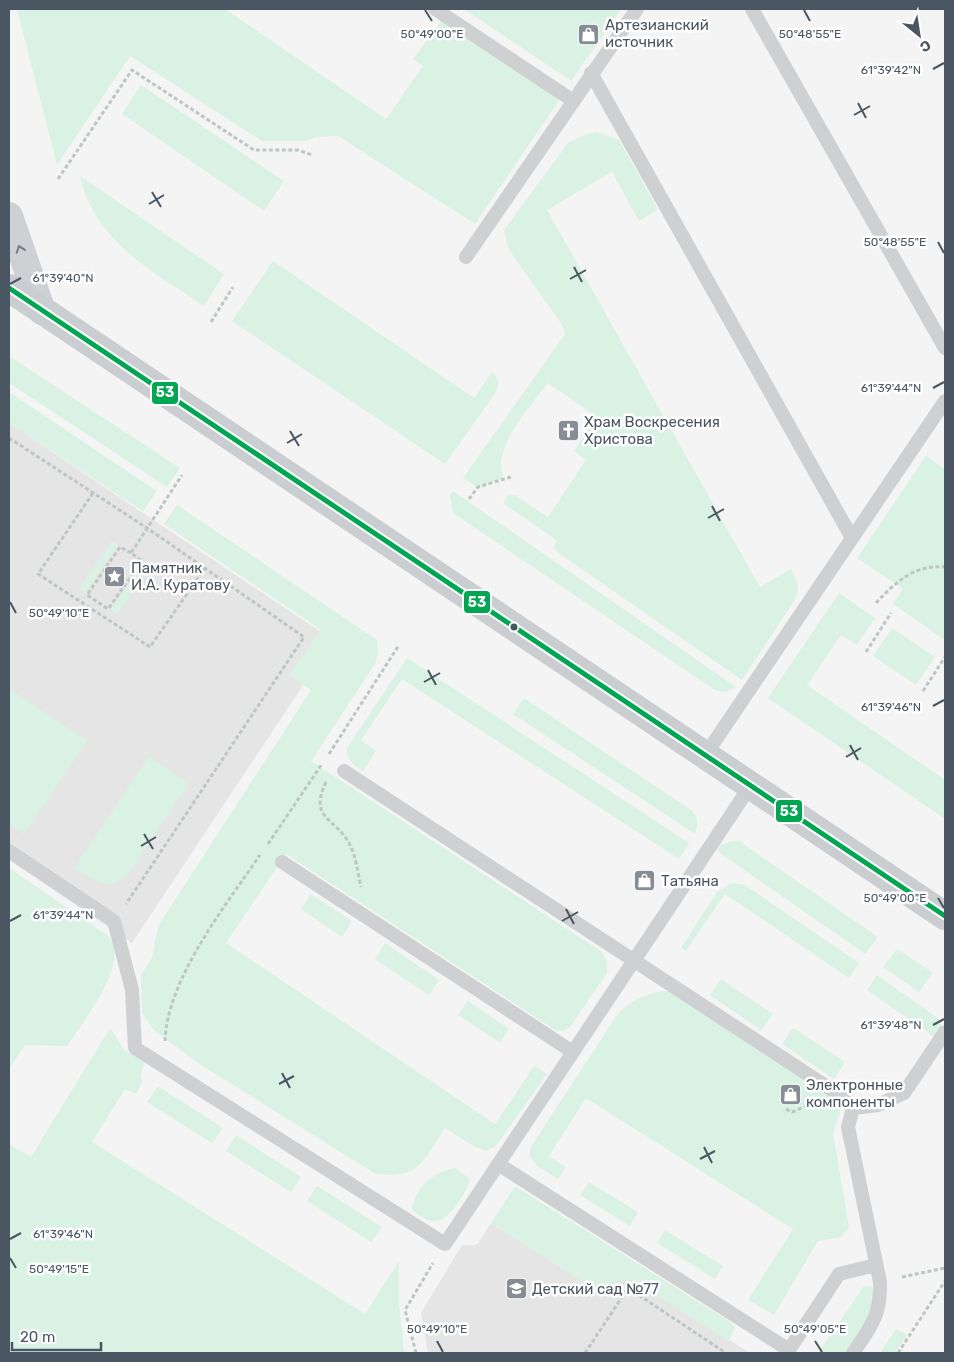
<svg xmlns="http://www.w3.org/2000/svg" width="954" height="1362" viewBox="0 0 954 1362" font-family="Rubik,sans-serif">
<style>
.education{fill:#e6e5e6}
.green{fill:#d9f2e3}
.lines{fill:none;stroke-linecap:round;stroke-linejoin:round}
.path{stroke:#bcc7c4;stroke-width:3;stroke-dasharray:4 2.5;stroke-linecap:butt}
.lane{stroke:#ced0d2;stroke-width:14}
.secondary{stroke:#ced0d4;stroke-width:28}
.primary{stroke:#caced1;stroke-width:28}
.bus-1-casing{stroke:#fff;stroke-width:9}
.bus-1{stroke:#00a651;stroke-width:5}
.oneway{stroke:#727b84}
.ticks{fill:none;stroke:#4a5661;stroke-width:2}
.bus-dot{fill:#4a5661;stroke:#fff;stroke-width:2}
.labels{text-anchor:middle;stroke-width:5;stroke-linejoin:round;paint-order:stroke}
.poi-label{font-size:15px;fill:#4a5661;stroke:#fff;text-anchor:start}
.ticks-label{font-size:12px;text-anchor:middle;fill:#4a5661;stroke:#fff;stroke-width:5;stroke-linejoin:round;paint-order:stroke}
.line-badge{stroke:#fff;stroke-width:2}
.badge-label{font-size:14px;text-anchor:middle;font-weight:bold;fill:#fff}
</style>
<rect width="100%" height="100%" fill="#f4f4f4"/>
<path class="education" d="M9,423L333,640L132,943L9,860Z
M491,1223L605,1295L613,1284L631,1279L750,1353H428L421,1313L462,1245H477Z"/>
<path class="green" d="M17,9H225L386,119L423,66L413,59L442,20L560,99L475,224L338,136L316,137L306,141H262L130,56L57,165Z
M464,9H621L571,81Z
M141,85L284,181L264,211L122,114Z
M596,132L619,140L658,210L639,221L612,172L547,210L760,587L791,569C797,580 800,586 796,598L742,680L557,552L554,548L556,540L503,503L508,495H514L548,517L586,460L574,451L597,417L548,383C530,407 492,446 503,478L477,487L463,478L565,334L563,326L509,250L504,230L568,143L582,136Z
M80,176L224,274L204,306C152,271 95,242 80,176Z
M273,261L474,398L492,372C500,379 499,383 496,392L445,464L232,321Z
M9,356L180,468L167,487L9,383Z
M9,392L157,491L143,511L9,423Z
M926,456L945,469V640L893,604L903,589L857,558Z
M453,491L736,687L726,692L715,690L453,513L450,496Z
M177,505L377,640L378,654L375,664L311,761L602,952L607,961V973L570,1027L562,1031L555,1030L286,854L226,943L495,1124L534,1066L547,1074L496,1146L486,1151L475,1147L445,1128C424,1159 418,1182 374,1173L198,1063L154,1030L142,1013L141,975L152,958L158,926L311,690L289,675L321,630L164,524Z
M112,541L118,545L85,593L79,589Z
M144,562L150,566L117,614L111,610Z
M839,593L875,618L857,645L841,635L807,685L945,780V819L768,698Z
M892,628L935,657L916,685L873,656Z
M407,658L689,843L679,859L402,679L361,740L376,751L363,771C354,765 346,760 347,748Z
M9,689L87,741L24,834L9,824Z
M524,698L691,810C699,818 698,823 695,834L513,714Z
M149,757L189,783L127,876C108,892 93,879 74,868Z
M733,841H739L878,937L865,954L717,851L720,845Z
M9,868L107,935C134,959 82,1023 67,1046L25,1045L9,1069Z
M732,883L745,885L859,963L849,978L725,894L686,951L681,948L717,892Z
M311,894L352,921L342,937L301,909Z
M385,943L439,980L429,995L375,959Z
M897,949L933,973L919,992L883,967Z
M877,975L942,1021L941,1031L936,1038L867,990Z
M721,979L773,1014L761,1030L710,995Z
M660,991H673L838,1101L840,1112L833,1133L849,1228L841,1237L818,1241L774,1315L748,1300L793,1229L586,1098L549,1156L566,1167L558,1179L536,1165L529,1155L532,1145L619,1012L636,999Z
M468,1001L509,1029L500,1043L458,1015Z
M110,1028L125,1051L144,1062L140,1078L143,1081L136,1094L125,1089L92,1142L365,1314L399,1261V1303L404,1353H9V1144L31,1157Z
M793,1028L845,1062L834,1079L782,1044Z
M158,1086L223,1128L212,1143L147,1102Z
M236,1135L301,1177L291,1192L226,1151Z
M455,1168L470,1179C468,1187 464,1193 460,1200C445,1223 434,1228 412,1210C415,1187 433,1172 455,1168Z
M589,1182L638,1212L630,1226L580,1195Z
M317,1186L382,1227L371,1242L307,1201Z
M515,1186L730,1322L735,1328L728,1341L631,1279L613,1284L605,1295L491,1223Z
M665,1230L723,1266L715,1279L657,1243Z
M864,1286H870L874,1288L870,1318L846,1353H818Z
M896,1329L907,1335L895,1353H880Z"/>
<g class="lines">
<path class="path" d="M58,179L132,70L254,150H298L312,155
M211,322L233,287
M9,438L147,528L304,637L126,904
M93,493L38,574L150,647L205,568
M469,499L478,487L511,477
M131,553L120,547L87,595L108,609L142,561L131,553L182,475
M876,603C895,583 914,564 945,567
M866,652L891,613
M923,691L945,657
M329,754L399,645
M326,782C308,820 336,817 350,845C356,857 358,874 361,887
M268,844L322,764
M165,1041C167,979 226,905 260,855
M786,1109L792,1112L813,1103
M902,1277L945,1268
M416,1353L405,1310L433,1263
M585,1353L628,1288L726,1353
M898,1353L945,1281"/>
<path class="lane" d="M435,9L572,100
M752,9L945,348
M591,73L852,538
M466,257L637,9
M706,754L945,401
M344,771L835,1092L853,1108L878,1105L904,1093L945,1032
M9,851L114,921L132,990L135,1048L445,1244L751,785
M282,862L573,1052
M853,1108L848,1127L880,1282C881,1315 871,1327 853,1353
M498,1164L789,1350L839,1274L876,1265"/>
<path class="secondary" d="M9,216L42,311"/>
<path class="primary" d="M9,288L945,916"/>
<defs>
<path id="bus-1" d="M9,288L945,916"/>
</defs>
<use href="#bus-1" class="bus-1-casing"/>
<use href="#bus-1" class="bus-1"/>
</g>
<defs><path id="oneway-chevron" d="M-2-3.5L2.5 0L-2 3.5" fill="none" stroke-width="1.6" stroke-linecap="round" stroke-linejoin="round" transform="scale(1.25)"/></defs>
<use class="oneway" href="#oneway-chevron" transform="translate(20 249) rotate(-109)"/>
<path class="ticks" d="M425,10L432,21M804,10L810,21M933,69L944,63M858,103L866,118M854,115L870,106M152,192L161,207M149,204L164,195M938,242L944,253M574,267L582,282M570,279L586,270M10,284L21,278M933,388L944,382M290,431L299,446M287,443L302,434M712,506L720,521M708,518L724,509M10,602L16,613M428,670L436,685M424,682L440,673M933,706L944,700M850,745L858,760M846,757L861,748M144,834L153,849M141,846L156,837M938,898L944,908M566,909L574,924M10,921L21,915M562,921L578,912M933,1025L944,1019M282,1073L290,1088M279,1084L294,1076M704,1147L712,1163M700,1159L715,1151M10,1239L21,1233M10,1258L16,1268M437,1341L443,1352M815,1341L822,1352"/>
<defs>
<symbol id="shop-square" viewBox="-11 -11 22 22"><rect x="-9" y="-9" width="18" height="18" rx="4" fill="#868d94" stroke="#fff"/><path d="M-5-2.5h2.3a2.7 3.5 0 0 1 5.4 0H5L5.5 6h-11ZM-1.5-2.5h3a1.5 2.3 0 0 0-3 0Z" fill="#fff"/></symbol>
<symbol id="church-square" viewBox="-11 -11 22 22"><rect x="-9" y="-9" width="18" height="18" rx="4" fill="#868d94" stroke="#fff"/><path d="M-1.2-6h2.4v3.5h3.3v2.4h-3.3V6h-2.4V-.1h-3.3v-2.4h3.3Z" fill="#fff"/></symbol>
<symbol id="sight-square" viewBox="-11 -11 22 22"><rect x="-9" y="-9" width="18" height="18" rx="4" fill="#868d94" stroke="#fff"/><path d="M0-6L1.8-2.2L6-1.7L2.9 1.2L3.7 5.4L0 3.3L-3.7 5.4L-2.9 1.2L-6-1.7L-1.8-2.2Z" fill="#fff"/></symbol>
<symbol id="school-square" viewBox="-11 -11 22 22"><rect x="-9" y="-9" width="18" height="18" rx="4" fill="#868d94" stroke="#fff"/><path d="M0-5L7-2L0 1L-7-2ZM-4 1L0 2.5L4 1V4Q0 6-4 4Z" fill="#fff"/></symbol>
</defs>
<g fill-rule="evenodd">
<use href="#shop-square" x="576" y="22" width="25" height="25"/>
<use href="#church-square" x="556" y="418" width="25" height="25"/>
<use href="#sight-square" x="102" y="564" width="25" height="25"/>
<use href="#shop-square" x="632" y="868" width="25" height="25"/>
<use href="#shop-square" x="778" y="1082" width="25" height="25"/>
<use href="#school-square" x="504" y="1276" width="25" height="25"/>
</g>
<circle class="bus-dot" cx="514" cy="627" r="4.5"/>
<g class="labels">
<g class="poi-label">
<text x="605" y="30">Артезианский<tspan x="605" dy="17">источник</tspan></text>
<text x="584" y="427">Храм Воскресения<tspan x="584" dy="17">Христова</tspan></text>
<text x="131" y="573">Памятник<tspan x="131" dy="17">И.А. Куратову</tspan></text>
<text x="661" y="886">Татьяна</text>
<text x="806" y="1090">Электронные<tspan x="806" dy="17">компоненты</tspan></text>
<text x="532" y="1294">Детский сад №77</text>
</g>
</g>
<g class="ticks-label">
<text x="810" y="38">50°48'55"E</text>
<text x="432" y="38">50°49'00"E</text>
<text x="891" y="74">61°39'42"N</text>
<text x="895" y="246">50°48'55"E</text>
<text x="63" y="282">61°39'40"N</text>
<text x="891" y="392">61°39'44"N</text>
<text x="59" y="617">50°49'10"E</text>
<text x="891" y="711">61°39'46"N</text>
<text x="895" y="902">50°49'00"E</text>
<text x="63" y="919">61°39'44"N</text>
<text x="891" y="1029">61°39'48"N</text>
<text x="63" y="1238">61°39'46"N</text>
<text x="59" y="1273">50°49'15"E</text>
<text x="437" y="1333">50°49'10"E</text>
<text x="815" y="1333">50°49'05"E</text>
</g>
<g class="line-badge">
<rect x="151" y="381" width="28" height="24" rx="5" fill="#00a651"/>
<rect x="463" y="590" width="28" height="24" rx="5" fill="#00a651"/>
<rect x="775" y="799" width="28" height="24" rx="5" fill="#00a651"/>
</g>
<g class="badge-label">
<text x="165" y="397">53</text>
<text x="477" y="607">53</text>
<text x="789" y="816">53</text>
</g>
<rect width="954" height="1362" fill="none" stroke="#4a5661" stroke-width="20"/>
<g transform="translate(919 35) rotate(150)" stroke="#ffffff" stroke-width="4" paint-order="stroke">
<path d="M0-4L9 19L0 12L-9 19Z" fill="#4a5661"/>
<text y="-8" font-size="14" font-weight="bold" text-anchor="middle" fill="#4a5661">С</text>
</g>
<path d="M12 1342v8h89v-8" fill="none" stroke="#4a5661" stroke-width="2.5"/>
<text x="20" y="1342" font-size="15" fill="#4a5661" stroke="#ffffff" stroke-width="4" paint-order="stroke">20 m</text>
</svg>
